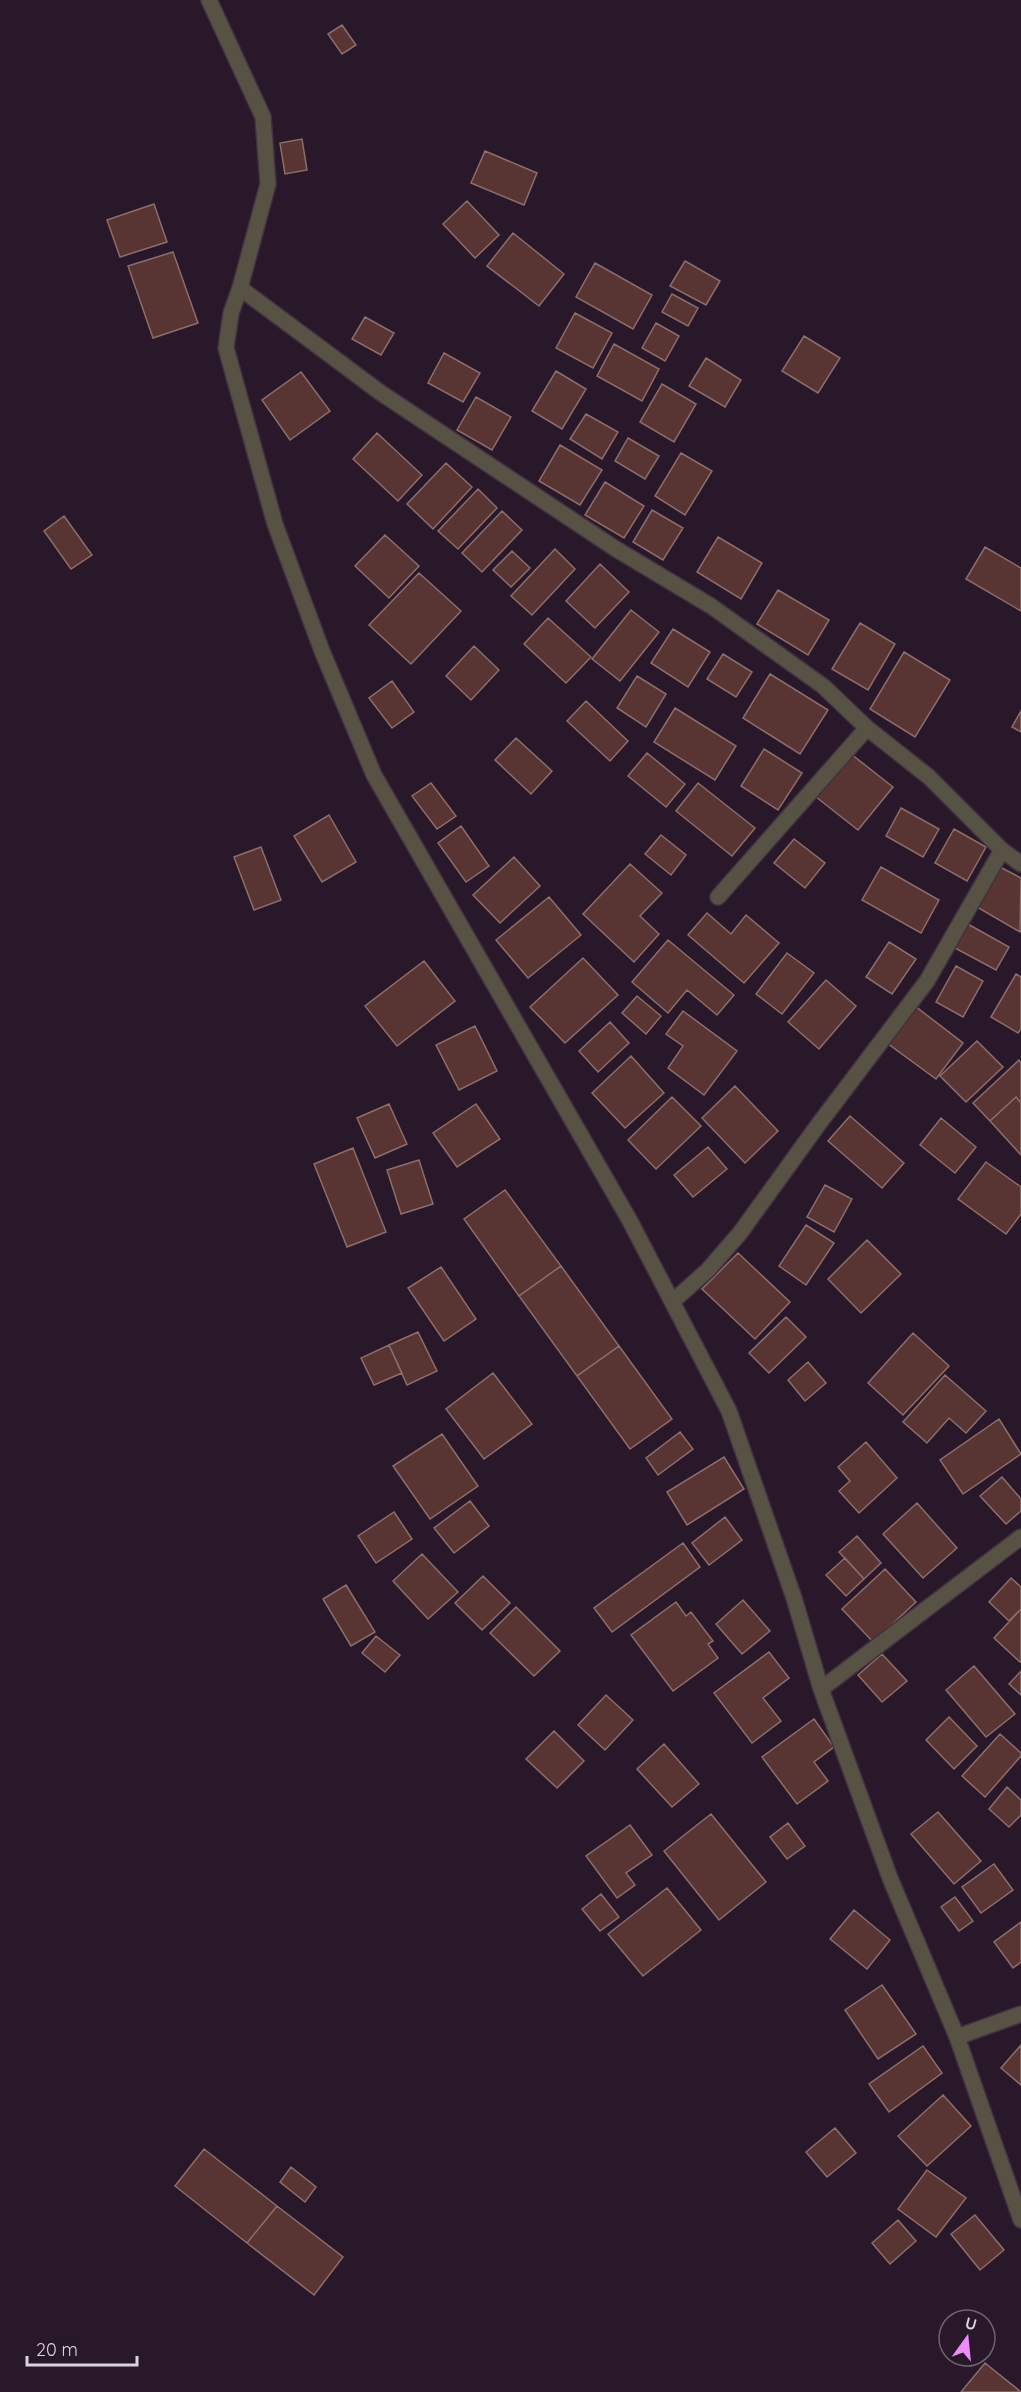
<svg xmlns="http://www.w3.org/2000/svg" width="1021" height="2392" viewBox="0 0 1021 2392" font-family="Quicksand,sans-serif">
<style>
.building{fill:#583532;stroke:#8d6e6c;stroke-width:1.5}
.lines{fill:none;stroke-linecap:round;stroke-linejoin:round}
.street-casing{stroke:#413242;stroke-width:18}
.street{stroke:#585244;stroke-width:15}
</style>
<rect width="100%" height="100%" fill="#281829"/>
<path class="building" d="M342,25L356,45L342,54L328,34Z
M302,139L307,170L285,174L280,143Z
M485,151L537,173L524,205L471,183Z
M467,201L499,235L475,258L443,224Z
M154,204L167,242L120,257L107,220Z
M513,233L564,274L539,306L487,266Z
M173,252L198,323L153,338L128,266Z
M685,261L720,281L706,305L670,286Z
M595,263L652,295L633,329L576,297Z
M672,294L698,308L688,326L662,312Z
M575,313L612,333L593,368L556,348Z
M365,317L394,333L381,355L352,339Z
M656,323L679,336L665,361L642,348Z
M804,336L840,358L818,393L782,371Z
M614,344L659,369L642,401L597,376Z
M444,353L480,373L463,402L428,383Z
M706,358L741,380L725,407L689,386Z
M556,371L586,389L562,429L532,411Z
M301,372L330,411L290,440L262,400Z
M662,384L696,404L674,442L640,422Z
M476,397L511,417L492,450L457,430Z
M586,414L618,432L602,459L570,439Z
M377,433L422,475L398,501L353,459Z
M628,438L659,456L645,479L615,461Z
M560,445L602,470L580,505L539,481Z
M681,453L712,471L685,515L655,496Z
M446,463L472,487L433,529L407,504Z
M605,482L644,506L624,538L585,515Z
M478,489L497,508L458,549L438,531Z
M652,510L683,528L663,560L633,542Z
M502,511L522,530L482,572L462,553Z
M64,516L92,555L71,569L44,531Z
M385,535L419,566L389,598L355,566Z
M718,537L762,563L741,599L697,572Z
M985,547L1021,568V611L966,579Z
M555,549L575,569L532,615L511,596Z
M512,551L530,568L511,587L493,570Z
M600,564L629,592L595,628L566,601Z
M419,573L461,611L411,664L369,625Z
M778,590L829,620L808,655L757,624Z
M631,610L659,632L620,681L592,659Z
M548,618L591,657L566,683L524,644Z
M860,623L895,644L868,690L832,669Z
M673,629L710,652L688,687L651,663Z
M474,646L499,670L471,700L446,676Z
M904,652L950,680L915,737L870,709Z
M723,654L752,672L736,697L707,679Z
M770,674L828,710L800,754L743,718Z
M637,676L666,694L646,727L617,708Z
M392,681L414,712L392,728L369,698Z
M586,701L628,741L610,761L567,721Z
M675,708L736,746L715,780L654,742Z
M1021,711V732L1012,727Z
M516,738L552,771L531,794L495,760Z
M764,749L802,773L778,810L741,786Z
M647,753L685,784L666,807L628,776Z
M851,754L893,787L858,830L816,797Z
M431,783L456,816L437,829L412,796Z
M698,783L755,828L732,856L676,811Z
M901,808L939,829L923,857L886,836Z
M329,815L356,862L322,882L294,836Z
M461,826L489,866L466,882L438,843Z
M954,829L986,847L967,881L935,863Z
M661,835L686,855L671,875L645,854Z
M794,839L825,863L805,888L774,863Z
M261,847L281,900L254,910L234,857Z
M514,857L540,886L500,923L473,895Z
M630,864L662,893L640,916L659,934L634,962L583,914Z
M881,867L939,900L921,933L862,900Z
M1000,867L1021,878L1020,932L977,907Z
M549,897L581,935L528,978L496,940Z
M707,913L731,934L746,915L779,943L744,983L688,935Z
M966,923L1009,947L996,970L953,947Z
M668,940L734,995L717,1015L687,990L668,1013L632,982Z
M889,942L916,959L892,994L866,977Z
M787,953L814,973L782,1014L756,994Z
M583,958L618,995L565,1043L530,1007Z
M424,961L455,1001L397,1046L365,1006Z
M956,966L983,981L963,1017L936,1002Z
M1016,974L1021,977V1029L1018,1033L991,1017Z
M826,980L856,1006L819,1049L788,1022Z
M637,996L661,1016L646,1034L622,1013Z
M915,1006L963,1043L936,1079L887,1043Z
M683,1011L737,1051L704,1095L668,1068L683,1046L666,1034Z
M610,1022L629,1043L598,1072L579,1051Z
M475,1026L497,1071L459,1090L436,1045Z
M977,1041L1003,1067L966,1102L940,1076Z
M631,1056L664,1093L625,1128L592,1093Z
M1019,1060L1021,1063V1103L1016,1097L990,1121L973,1103Z
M735,1086L778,1131L745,1163L702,1118Z
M672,1097L701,1126L656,1169L628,1140Z
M1016,1097L1021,1103V1155L990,1121Z
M389,1104L407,1144L375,1158L357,1118Z
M476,1104L500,1139L457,1167L433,1133Z
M850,1116L904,1163L882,1188L828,1141Z
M941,1118L976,1147L955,1173L920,1145Z
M708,1147L727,1169L693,1197L674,1175Z
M353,1148L386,1232L347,1247L314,1164Z
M419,1160L433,1204L401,1214L387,1170Z
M986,1162L1021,1187V1214L1006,1234L958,1199Z
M825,1185L852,1199L834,1232L807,1217Z
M505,1190L561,1266L519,1296L464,1219Z
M806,1225L834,1243L806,1285L779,1266Z
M867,1240L901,1274L861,1313L828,1279Z
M738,1253L790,1302L755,1339L702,1289Z
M561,1266L619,1346L577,1376L519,1296Z
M441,1267L476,1319L444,1341L408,1288Z
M786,1317L806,1337L769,1373L749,1353Z
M418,1332L437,1371L407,1385L389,1345Z
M913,1333L949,1366L903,1415L868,1383Z
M389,1345L402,1373L374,1385L361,1358Z
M619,1346L672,1419L630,1449L577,1376Z
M808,1362L826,1383L805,1401L788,1380Z
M493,1373L532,1424L484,1459L446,1409Z
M945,1375L986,1411L966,1433L949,1418L927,1443L903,1422Z
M999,1419L1021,1454L963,1494L940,1460Z
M680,1432L693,1449L658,1475L646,1458Z
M442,1434L478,1486L430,1519L393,1466Z
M866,1442L897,1478L859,1513L839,1491L850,1481L838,1467Z
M724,1457L744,1489L687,1525L667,1492Z
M1002,1477L1021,1499V1511L1006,1524L980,1496Z
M470,1501L489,1526L454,1553L434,1528Z
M917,1503L957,1548L923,1578L883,1534Z
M394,1512L412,1539L376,1563L358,1536Z
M725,1517L742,1540L709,1565L692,1543Z
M857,1536L881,1563L864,1579L839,1552Z
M683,1543L700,1567L612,1632L594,1608Z
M422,1554L458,1592L428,1619L393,1581Z
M845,1558L864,1579L846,1596L826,1575Z
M885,1569L916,1602L873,1642L842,1609Z
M483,1576L510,1603L482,1630L455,1603Z
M1011,1578L1021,1587V1609L1009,1621L989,1602Z
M346,1585L375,1632L351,1646L323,1599Z
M743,1600L770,1631L742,1654L716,1624Z
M676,1602L686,1616L691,1612L713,1641L708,1644L718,1658L673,1691L631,1635Z
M516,1607L560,1651L534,1676L490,1633Z
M1021,1609V1660L1020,1662L994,1638Z
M376,1636L400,1655L385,1672L362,1653Z
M769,1652L789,1678L763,1698L781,1721L752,1743L714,1693Z
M882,1654L907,1681L882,1702L858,1675Z
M974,1666L1015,1714L986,1737L946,1690Z
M1021,1671V1695L1009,1684Z
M606,1695L633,1720L605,1750L578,1725Z
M949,1717L977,1746L954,1769L926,1740Z
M814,1719L834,1747L814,1762L828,1781L797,1804L762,1757Z
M554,1731L584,1761L557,1788L526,1759Z
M1000,1734L1021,1753V1756L985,1797L962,1776Z
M664,1744L699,1784L672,1807L637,1769Z
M1007,1787L1021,1800V1815L1009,1827L989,1809Z
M938,1812L981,1861L954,1884L911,1834Z
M711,1814L766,1882L719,1920L664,1851Z
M788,1823L805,1846L787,1859L770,1837Z
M630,1825L652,1855L626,1873L635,1885L617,1898L586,1856Z
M994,1864L1013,1890L981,1913L962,1887Z
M667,1888L701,1930L643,1976L608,1934Z
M601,1894L619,1917L600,1931L582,1909Z
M955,1897L973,1921L959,1931L941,1907Z
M854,1910L890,1940L867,1969L830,1939Z
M1021,1922V1962L1013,1968L994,1942Z
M882,1985L916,2034L878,2059L845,2010Z
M1021,2045V2085L1001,2068Z
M923,2046L942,2073L889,2112L869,2084Z
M943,2095L971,2126L927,2166L898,2136Z
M835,2128L856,2153L827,2177L806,2152Z
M204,2149L277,2206L247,2243L175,2186Z
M291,2167L316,2187L305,2202L280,2182Z
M927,2170L966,2198L936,2237L898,2209Z
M277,2206L343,2257L314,2295L247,2243Z
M975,2215L1004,2250L980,2270L951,2234Z
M898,2220L916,2241L890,2264L872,2243Z
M985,2363L1021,2392H961Z"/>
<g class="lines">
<defs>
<path id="street" d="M209,0L263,117L268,184L240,288L231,313L226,348L275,524L322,651L374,775L630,1221L729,1411L794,1598L821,1689L890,1878L957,2037L1021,2220
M240,288L381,393L616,549L711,606L823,686L867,728L929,777L1002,850L1021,864
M718,897L867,728
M672,1302L708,1270L740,1233L818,1125L927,981L1002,850
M821,1689L1021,1537
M957,2037L1021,2014"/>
</defs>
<use href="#street" class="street-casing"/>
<use href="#street" class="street"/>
</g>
<g transform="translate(967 2338) rotate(15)"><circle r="28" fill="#281829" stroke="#706371" stroke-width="1.5"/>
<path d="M0-4.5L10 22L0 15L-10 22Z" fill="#ee8cf8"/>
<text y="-9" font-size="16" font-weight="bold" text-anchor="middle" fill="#ddd3de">U</text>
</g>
<path d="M27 2356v9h110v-9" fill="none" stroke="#ddd3de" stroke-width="3"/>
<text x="36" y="2356" font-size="18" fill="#ddd3de" stroke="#281829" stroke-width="4.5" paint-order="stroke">20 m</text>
</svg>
